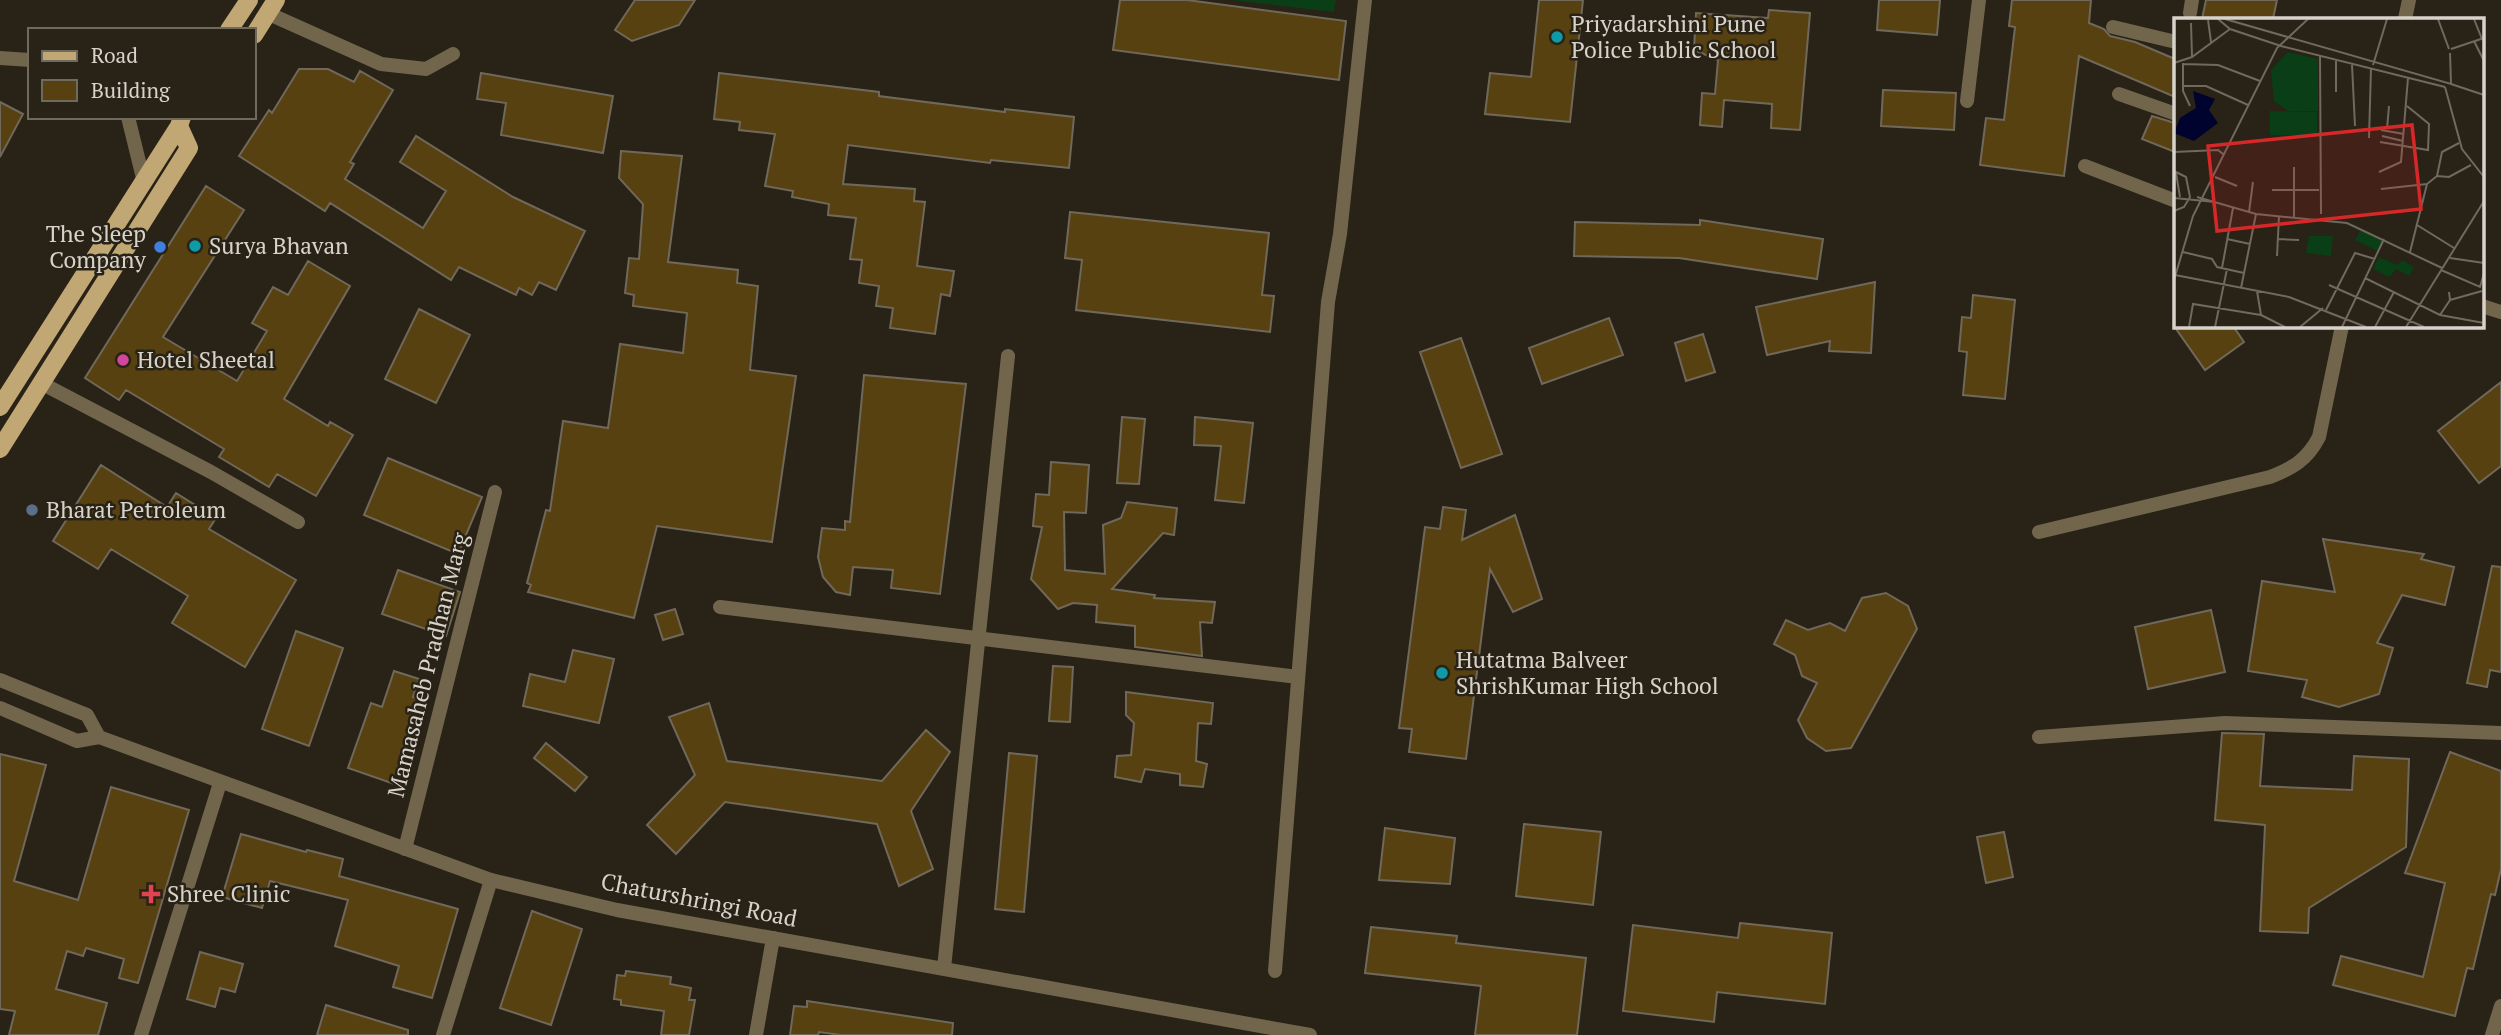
<svg xmlns="http://www.w3.org/2000/svg" width="2501" height="1035" viewBox="0 0 2501 1035" font-family="'PT Serif',serif">
<style>
.green{fill:#0a3e17}
.building{fill:#574110;stroke:#70685a;stroke-width:2}
.lines{fill:none;stroke-linecap:round;stroke-linejoin:round}
.minor{stroke:#71654c;stroke-width:14}
.tertiary{stroke:#71654c;stroke-width:14}
.primary{stroke:#c0a773;stroke-width:18}
.culture-dot{fill:#0f9aa8;stroke:#292216;stroke-width:2.5}
.shop-dot{fill:#3f7fe0;stroke:#292216;stroke-width:2.5}
.hotel-dot{fill:#d1479c;stroke:#292216;stroke-width:2.5}
.service-dot{fill:#5c6f8a;stroke:#292216;stroke-width:2.5}
.health-dot{fill:#e0444e;stroke:#292216;stroke-width:2.5}
.labels{text-anchor:middle;stroke-width:5;stroke-linejoin:round;paint-order:stroke}
.poi-label{font-size:23px;fill:#d7d3cb;stroke:#292216;text-anchor:start}
.street-label{font-size:23px;fill:#d7d3cb;stroke:#292216}
.inset-road{fill:none;stroke:#6f695e;stroke-width:2}
.view{fill:#d62828;fill-opacity:0.15;stroke:#d62828;stroke-width:3.5}
.inset-edge{fill:none;stroke:#d7d3cb;stroke-width:3.5}
</style>
<rect width="100%" height="100%" fill="#292216"/>
<path class="green" d="M1232,0H1336L1334,12Z"/>
<path class="building" d="M635,0H695L679,25L632,41L615,30Z
M1120,0H1187L1346,21L1339,80L1113,50Z
M1539,0H1583L1570,122L1485,114L1490,73L1531,77Z
M1879,0H1940L1937,35L1877,30Z
M2012,0H2091L2089,23L2104,29L2110,36L2135,42L2175,59V97L2079,56L2064,176L1980,165L1986,118L2004,120L2015,27L2009,26Z
M2206,0H2277L2273,19H2202Z
M1769,10L1810,13L1800,130L1771,128L1772,104L1724,100L1722,127L1700,125L1702,93L1715,94L1718,60L1694,50L1696,13L1768,18Z
M299,69H328L354,82L360,71L393,90L350,162L354,164L345,179L423,228L446,191L400,162L416,136L513,197L585,231L556,290L539,282L532,295L519,288L516,295L459,267L451,280L330,203L325,211L239,156L269,110L272,113Z
M481,73L613,96L603,153L501,135L506,103L477,99Z
M719,73L879,92V96L1005,112V109L1074,117L1069,168L991,160L990,163L848,145L843,184L915,189L914,201L925,202L917,266L954,271L950,296L941,294L935,334L890,328L893,308L876,306L879,286L859,283L862,260L850,259L856,218L828,215L829,204L792,197L793,191L765,186L775,134L739,130L740,122L714,119Z
M1883,90L1956,93L1954,130L1881,126Z
M0,102L23,114L0,157Z
M2152,116L2175,123V152L2142,139Z
M621,151L682,156L668,262L738,270L737,283L758,286L750,370L796,376L772,542L657,526L634,618L528,592L531,585L527,583L546,510L550,511L563,421L608,428L620,344L683,353L687,313L633,306L634,295L625,293L629,258L639,259L643,204L619,178Z
M206,186L244,210L163,337L237,381L267,331L252,323L273,287L288,295L308,261L350,286L284,399L328,426L330,422L353,435L316,496L277,474L269,487L219,457L224,449L126,390L119,400L85,378Z
M1070,212L1269,233L1262,295L1274,296L1270,332L1076,310L1082,260L1065,258Z
M1700,220L1823,239L1817,279L1679,258L1574,256L1575,222L1700,225Z
M1875,282L1871,353L1829,351L1830,341L1767,355L1756,307Z
M1973,295L2015,300L2005,399L1963,395L1967,352L1959,351L1962,317L1971,318Z
M419,309L470,335L436,403L385,379Z
M1609,318L1623,355L1542,384L1529,348Z
M2174,326H2233L2244,342L2205,370Z
M1703,334L1715,372L1686,381L1675,343Z
M1461,338L1502,454L1461,468L1420,352Z
M864,375L966,384L940,594L891,588L893,570L853,567L850,595L836,592L823,577L818,557L822,528L845,530V521L850,522Z
M2501,382V466L2479,483L2438,431Z
M1122,417L1145,419L1139,484L1117,483Z
M1195,417L1253,423L1244,503L1215,500L1221,446L1194,445Z
M388,458L482,497L458,554L364,515Z
M1051,462L1089,465L1086,513L1064,512L1065,570L1105,574L1103,525L1121,518L1127,502L1177,508L1174,535L1163,533L1112,589L1155,595L1154,598L1215,602L1212,623L1200,622L1202,656L1135,647V626L1096,622L1097,605L1073,603L1058,609L1031,579L1042,527L1033,526L1036,494L1049,495Z
M101,465L167,507L176,493L216,518L209,529L296,580L245,667L172,623L188,596L111,549L98,569L53,541Z
M1443,507L1466,510L1462,540L1515,515L1542,599L1513,612L1490,569L1466,759L1409,752L1412,729L1399,728L1425,527L1440,529Z
M2323,539L2424,554L2421,559L2454,567L2445,605L2402,595L2377,643L2393,648L2379,694L2339,707L2302,697L2307,680L2248,671L2262,581L2335,592Z
M2492,566L2501,567V672L2490,670L2487,687L2467,683Z
M398,570L460,592L446,636L382,614Z
M1886,593L1908,606L1917,629L1851,748L1826,751L1807,738L1798,720L1817,683L1802,676L1795,655L1774,644L1786,620L1808,630L1830,623L1845,631L1862,598Z
M675,609L683,634L663,640L655,615Z
M2211,610L2225,672L2148,689L2135,627Z
M296,631L343,648L309,746L262,729Z
M573,650L614,659L599,723L523,706L530,674L565,682Z
M1053,666L1073,667L1070,722L1049,721Z
M394,671L419,679L413,697L426,702L397,785L348,768L371,703L382,707Z
M1126,692L1213,703L1211,724L1198,723L1196,761L1207,764L1203,787L1180,785V774L1145,769L1141,782L1115,777L1117,756L1131,755L1134,723L1126,715Z
M709,703L727,761L882,781L926,730L950,752L911,811L933,869L899,886L877,824L725,802L676,854L647,825L695,775L669,717Z
M2222,733L2264,734L2260,786L2352,790L2354,756L2409,759L2406,847L2309,908L2308,933L2260,931L2265,825L2215,820Z
M546,743L587,777L575,791L534,758Z
M2450,752L2501,771V869L2495,895L2491,894L2473,969L2467,968L2455,1016L2333,985L2341,956L2423,977L2445,883L2405,873Z
M1009,753L1037,756L1024,912L995,909Z
M0,754L46,765L14,881L78,900L111,787L189,810L138,983L119,978L124,959L86,948L83,956L67,951L56,989L107,1003L98,1035H9L15,1011L0,1009Z
M1524,824L1601,832L1593,905L1516,896Z
M1385,828L1455,838L1450,884L1379,880Z
M2004,832L2013,877L1986,883L1977,837Z
M241,834L306,852L307,850L343,859L339,876L458,909L432,998L393,987L399,966L335,946L348,900L270,881L262,908L222,897Z
M532,911L582,929L551,1025L500,1008Z
M1740,923L1832,933L1825,1004L1717,992L1714,1022L1623,1011L1633,925L1738,938Z
M1371,927L1457,936L1456,943L1586,958L1577,1035H1475L1481,986L1365,973Z
M200,952L243,964L235,992L220,988L215,1007L187,999Z
M626,971L671,977L670,984L691,988L689,1000H695L689,1035H661L664,1011L621,1005V1000L614,999L617,975L625,976Z
M807,1001L953,1023L952,1035H841L819,1032L818,1035H790L794,1006L807,1007Z
M326,1005L408,1030V1035H317Z"/>
<g class="lines">
<path class="minor" d="M267,13L381,64L426,69L453,54
M2190,13L2192,0
M2405,19L2409,0
M2113,27L2176,42
M2119,94L2176,114
M1967,101L1979,0
M2085,166L2176,201
M2482,306L2501,312
M43,384L211,472L298,522
M2039,532L2270,477C2293,468 2307,460 2319,437L2342,326
M720,607L1298,677
M2039,737L2225,723L2501,733
M405,849L495,492
M944,968L1008,356
M1275,971L1328,302L1340,234L1365,0
M141,1035L220,783
M443,1035L491,880
M756,1035L773,938
M2492,1035L2501,1006"/>
<path class="tertiary" d="M0,58L30,60
M128,117L144,182
M0,680L87,715L99,737
M0,708L77,741L99,737L491,880L617,910L1310,1035"/>
<path class="primary" d="M229,30L249,0
M254,35L276,0
M0,407L179,126L182,117
M0,449L189,148L179,126"/>
</g>
<g class="culture-dot">
<circle cx="1557" cy="37" r="7"/>
<circle cx="195" cy="246" r="7"/>
<circle cx="1442" cy="673" r="7"/>
</g>
<circle class="shop-dot" cx="160" cy="247" r="7"/>
<circle class="hotel-dot" cx="123" cy="360" r="7"/>
<circle class="service-dot" cx="32" cy="510" r="7"/>
<path class="health-dot" d="M147.5 883.5h7v7h7v7h-7v7h-7v-7h-7v-7h7z"/>
<g class="labels">
<g class="poi-label">
<text x="1571" y="32">Priyadarshini Pune<tspan x="1571" dy="26">Police Public School</tspan></text>
<text x="146" y="242" text-anchor="end">The Sleep<tspan x="146" dy="26">Company</tspan></text>
<text x="209" y="254">Surya Bhavan</text>
<text x="137" y="368">Hotel Sheetal</text>
<text x="46" y="518">Bharat Petroleum</text>
<text x="1456" y="668">Hutatma Balveer<tspan x="1456" dy="26">ShrishKumar High School</tspan></text>
<text x="167" y="902">Shree Clinic</text>
</g>
<g class="street-label">
<text transform="translate(428 665) rotate(-76)" y="8">Mamasaheb Pradhan Marg</text>
<text transform="translate(699 900) rotate(11)" y="8">Chaturshringi Road</text>
</g>
</g>
<g transform="translate(2174 18)">
<rect width="310" height="310" fill="#292216"/>
<path d="M114,34L144,41V93H114L100,83L97,52ZM96,93L143,94V118L96,117ZM187,212L208,223L203,233L181,222ZM135,218H159L157,238L132,235ZM205,239L224,247L228,242L240,249L235,258L222,251L215,259L199,251Z" fill="#0a3e17"/>
<path d="M19,73L41,81L35,92L44,105L20,123L0,115L6,100L22,90Z" fill="#00032e"/>
<path class="inset-road" d="M44,1L56,11L107,28L271,69M51,1L277,66L276,35M264,1L275,31M300,1L308,21M34,2L37,24M17,5L18,38M300,23L310,43M277,31L310,20M146,38L147,196M0,45L18,39L56,11M9,45V73L16,88M9,46L44,47L86,63M178,47L181,108M199,47L213,1M277,66L310,77M9,68H32L74,87M271,69L288,131L310,159M162,74V43M213,111L215,88M207,112L230,116M208,118L229,123M195,120L197,50M206,124L254,132L255,106L233,88M0,134L44,132L49,136M120,149V199M0,153L12,159L16,179L10,189L0,193M205,154L227,144L234,60M2,155L6,179M263,158L275,159L297,147M41,159L63,168M207,171L253,166M98,172H145M23,179L82,196L173,205L268,250M0,180L41,184M75,194L79,164M243,207L280,230M53,221L76,226M104,221L125,222M9,234L38,241L43,249L70,255M236,234L253,166L263,158L268,134L285,125M103,238L105,198M276,240L310,245M48,250L59,190M267,252L306,269L310,255M1,257L115,279L192,309M191,260L266,297L310,305M0,262L19,198L103,30L134,1M155,267L250,309M67,270L82,196M83,273L87,297L111,309M276,282L308,273M152,292L181,235L201,241M266,297L276,282L275,274M15,309L19,286L87,297M41,309L53,251M126,309L149,290M168,309L210,221M201,309L220,274M232,309L310,183"/>
<path class="view" d="M238,107L247,191L43,213L34,128Z"/>
<rect width="310" height="310" class="inset-edge"/>
</g>
<rect x="28" y="28" width="228" height="91" fill="#292216" stroke="#6f695e" stroke-width="2"/>
<rect x="42" y="51" width="35" height="10" fill="#c0a773" stroke="#6f695e" stroke-width="2"/>
<text x="91" y="63" font-size="21" fill="#d7d3cb">Road</text>
<rect x="42" y="80" width="35" height="21" fill="#574110" stroke="#6f695e" stroke-width="2"/>
<text x="91" y="98" font-size="21" fill="#d7d3cb">Building</text>
</svg>
